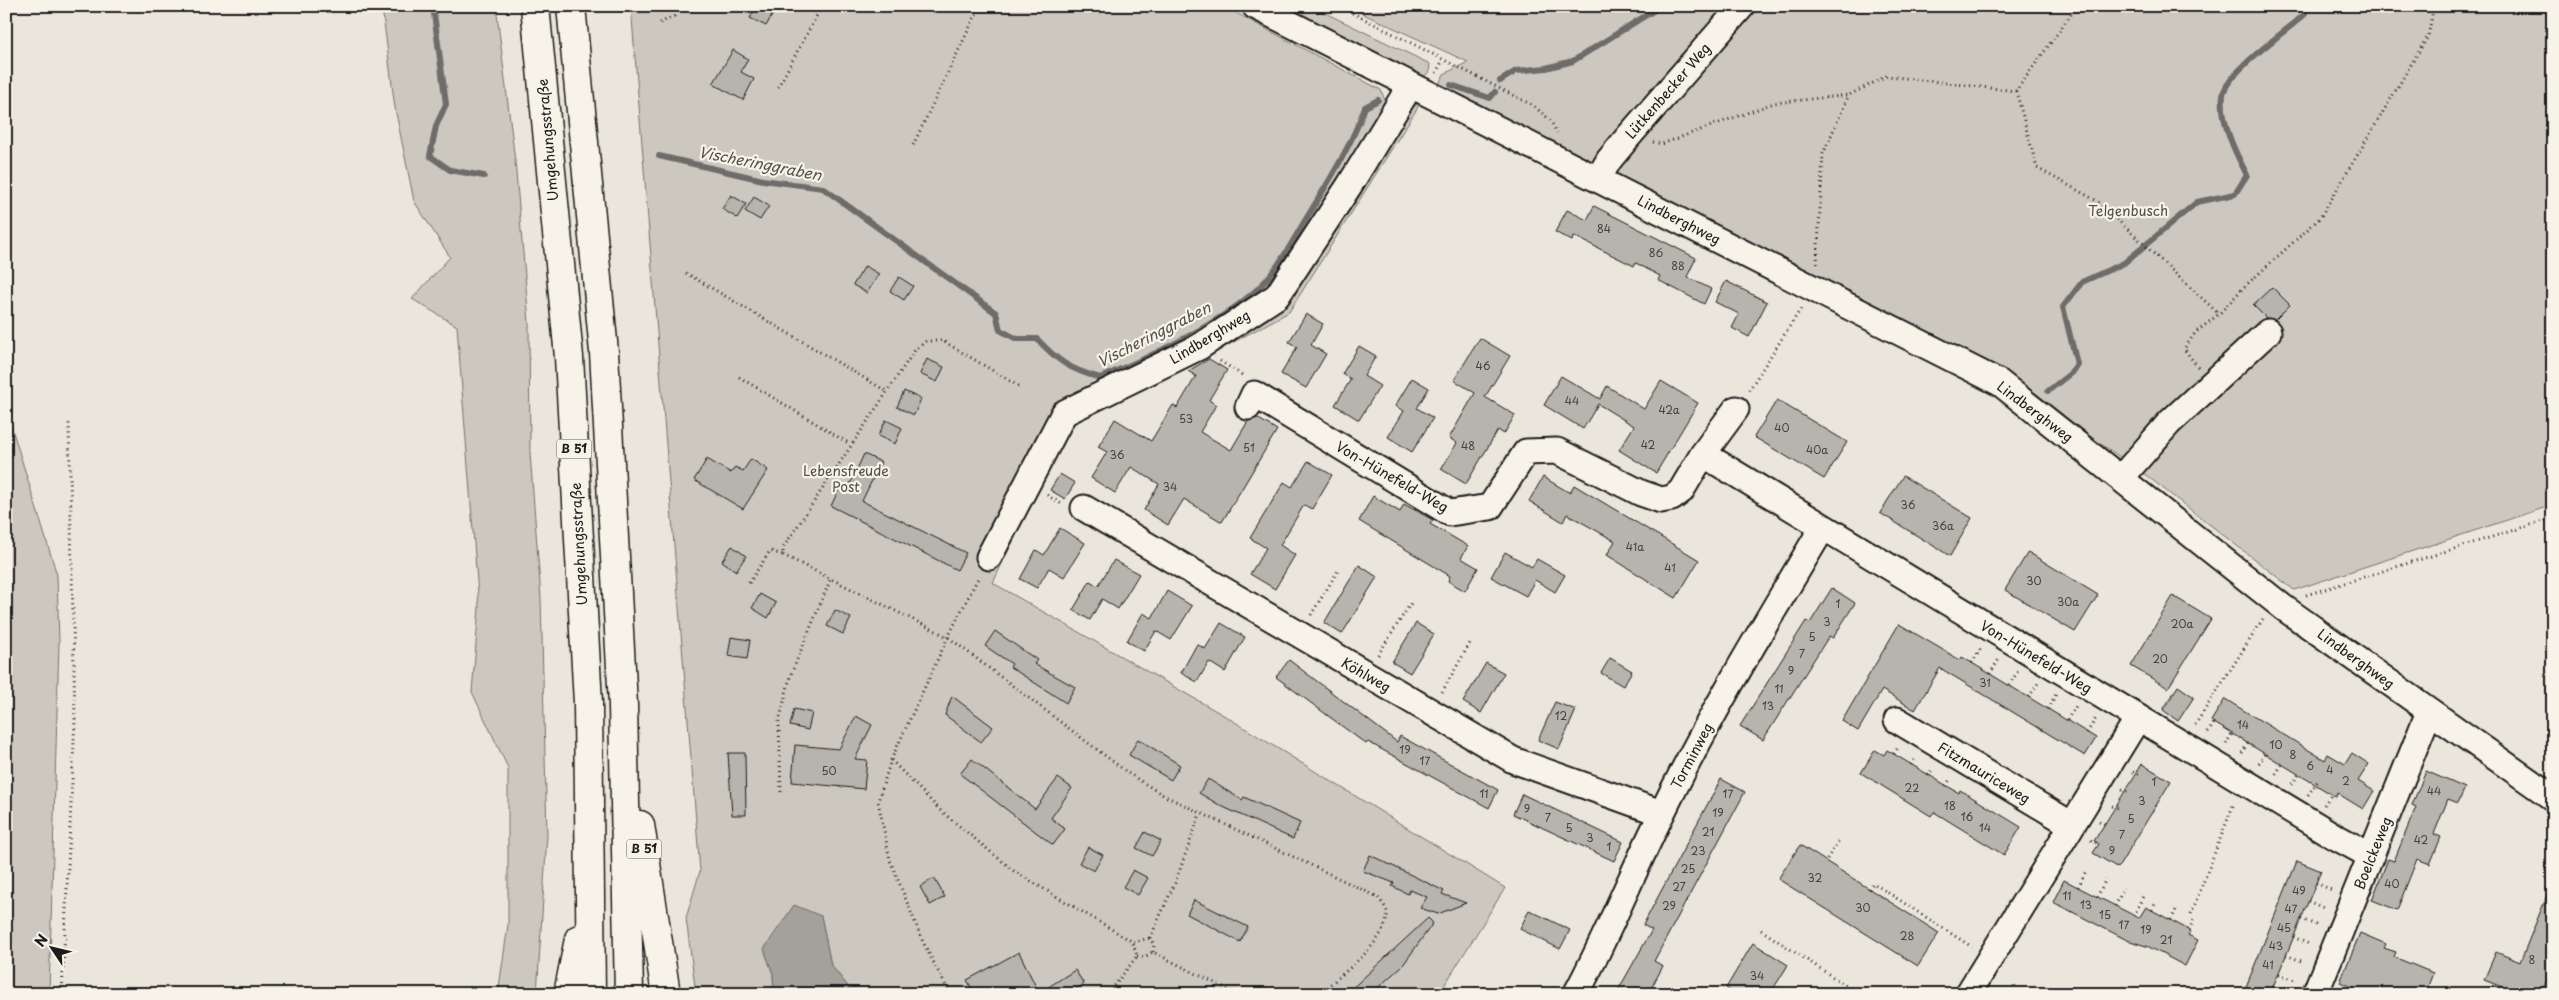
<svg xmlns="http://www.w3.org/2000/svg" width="2559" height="1000" viewBox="0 0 2559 1000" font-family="'Playpen Sans',sans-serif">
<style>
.green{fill:#ccc8c0;stroke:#74726e}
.water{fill:#a3a19a;stroke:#6d6c68}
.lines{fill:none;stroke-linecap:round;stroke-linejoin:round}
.stream{stroke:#6d6c68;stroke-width:6}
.building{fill:#b6b4ac;stroke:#1c1c1c}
.minor-casing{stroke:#1c1c1c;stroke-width:29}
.highway-casing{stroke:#1c1c1c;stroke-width:31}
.path{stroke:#1c1c1c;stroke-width:3;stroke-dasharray:1 4;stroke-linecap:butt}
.minor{stroke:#f7f3e8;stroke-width:25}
.highway{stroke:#f7f3e8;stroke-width:28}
.labels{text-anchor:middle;stroke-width:4.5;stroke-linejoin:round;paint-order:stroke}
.number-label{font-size:11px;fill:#424240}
.shield{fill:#f7f3e8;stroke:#5e5c59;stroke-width:1}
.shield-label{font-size:12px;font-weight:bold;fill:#1c1c1c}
.street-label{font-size:14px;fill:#1c1c1c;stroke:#f7f3e8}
.park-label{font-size:14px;fill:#51504d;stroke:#f7f3e8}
.water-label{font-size:15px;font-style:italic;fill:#52514e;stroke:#f7f3e8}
</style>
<rect width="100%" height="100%" fill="#eae6dc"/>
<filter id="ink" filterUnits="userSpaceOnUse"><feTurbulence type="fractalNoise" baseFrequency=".02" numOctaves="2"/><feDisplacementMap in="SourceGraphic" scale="10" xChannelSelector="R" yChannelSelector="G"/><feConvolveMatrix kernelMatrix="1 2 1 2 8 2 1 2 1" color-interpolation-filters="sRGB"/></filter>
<g filter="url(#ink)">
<path class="green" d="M370,6H496L515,161L529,322L530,453L541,598L547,835L537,994H498L508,925V768L472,692L479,607L457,326L412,299L450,257L414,201L395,108L383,15Z
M631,6H1223L1381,90L1387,106L1270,292L1228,323L1073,405L1063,433L993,583L1225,716L1505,888L1439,994H854L831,965L821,916L764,949L773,974L774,994H696L686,918L700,871Z
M1276,6H1311L1430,64L1429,72L1421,79Z
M1346,6H2553V505L2294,590L2147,476L2060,415L1443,91L1439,84L1444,74L1468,62Z
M1420,104L1289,312L1230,344L1278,304L1410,107Z
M6,409L57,575L59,643L49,994H6Z"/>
<path class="water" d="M794,905L821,916L831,965L854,994H774L773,974L764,949Z"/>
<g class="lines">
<path class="stream" d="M433,6L446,104L436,126L430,156L450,170L484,176
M1500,81L1516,71L1546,68L1573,61L1661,6
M1451,85L1490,98L1495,92
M659,156L763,180L823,188L996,313L1000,330L1017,339H1037C1059,362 1069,369 1100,378C1148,358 1212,328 1252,294C1275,275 1288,249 1303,224C1326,186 1350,149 1365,107L1378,100
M2048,391L2071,373L2077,364L2063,307L2082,282L2124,263L2197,202L2235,194L2247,175C2235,152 2220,122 2223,95C2226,73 2285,32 2304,15L2308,6"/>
</g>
<path class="building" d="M757,6H763L774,12L766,26L750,18Z
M733,50L748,59L741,72L754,79L743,100L713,84Z
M731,195L746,204L737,218L722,209Z
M754,197L769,206L760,220L745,211Z
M1594,206L1696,258L1687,277L1711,289L1704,304L1658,280L1660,276L1636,263L1634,266L1574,236L1572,241L1555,232L1567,210L1587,220Z
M865,266L879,274L867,293L853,285Z
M899,277L913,286L904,300L890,291Z
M1726,281L1767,302L1749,337L1732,328L1739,314L1715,302Z
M2272,287L2290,305L2275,320L2266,318L2253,305Z
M1306,314L1323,324L1311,345L1326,354L1306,388L1281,374L1297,347L1289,342Z
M1480,338L1510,356L1485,397L1515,415L1504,434L1498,430L1466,484L1441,469L1457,443L1449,438L1475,393L1454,380Z
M1359,346L1376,356L1364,376L1380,386L1359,420L1335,405L1351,379L1342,374Z
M927,359L944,367L937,382L920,374Z
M1209,359L1227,370L1209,400L1216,405L1200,432L1231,450L1248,421L1257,418L1277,430L1222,522L1184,499L1168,525L1144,510L1159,484L1131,467L1115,493L1091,478L1107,452L1098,447L1115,419L1151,441L1173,405L1177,408L1196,376L1188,371Z
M1561,376L1600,399L1607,386L1644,409L1661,381L1698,403L1656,473L1619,450L1634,426L1598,404L1583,429L1544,405Z
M1412,378L1429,388L1417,408L1433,418L1412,452L1388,437L1404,411L1395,406Z
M904,391L921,399L914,415L897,407Z
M1777,400L1847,442L1824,479L1754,437Z
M886,420L902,428L895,444L878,436Z
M864,454L881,462L862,501L966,553L957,570L831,506L839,489L846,493Z
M707,459L731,473L735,467L743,471L751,459L768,470L743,509L694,480Z
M1308,461L1332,475L1312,509L1304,505L1280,545L1295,555L1275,589L1250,574L1266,548L1250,538L1284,482L1292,487Z
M1060,474L1075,483L1065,499L1050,490Z
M1903,476L1972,518L1950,556L1880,513Z
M1543,477L1570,493L1574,485L1699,560L1676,598L1607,555L1615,541L1567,514L1563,522L1529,501Z
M1373,496L1400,512L1404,504L1433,520L1430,524L1468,546L1461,558L1478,568L1465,591L1448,581L1450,576L1359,521Z
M1060,528L1085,543L1064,577L1049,568L1037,588L1020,579L1036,550L1044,555Z
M732,546L746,556L736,571L722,561Z
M1505,552L1532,567L1537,559L1565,575L1555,592L1535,580L1526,596L1491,577Z
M2028,552L2098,595L2075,632L2005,590Z
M1114,560L1139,574L1118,609L1102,599L1090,620L1073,610L1090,581L1098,586Z
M1359,565L1377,577L1342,634L1324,623Z
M1832,588L1855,603L1833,638L1829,636L1763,740L1740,726L1806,621L1810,623Z
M1167,591L1192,606L1171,640L1156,631L1144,651L1127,641L1143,613L1152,618Z
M760,594L776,603L768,618L752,608Z
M2173,596L2211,619L2168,688L2131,666Z
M835,610L851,618L843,634L827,626Z
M1221,623L1245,637L1225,672L1209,662L1197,682L1181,673L1197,644L1205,649Z
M1416,623L1434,634L1410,673L1392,662Z
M1899,624L1960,660L1962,657L2096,738L2085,756L1940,668L1915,710L1882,690L1858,731L1842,721Z
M995,631L1037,660L1034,664L1075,687L1066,703L1010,667L1012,664L985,646Z
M731,637L750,640L747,659L728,656Z
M1610,658L1632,671L1623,686L1601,673Z
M1289,660L1397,742L1400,736L1498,790L1489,808L1368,742L1366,744L1276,677Z
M1486,663L1504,673L1481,713L1463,702Z
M2178,686L2194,697L2178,721L2163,710Z
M952,696L993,727L981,742L945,715Z
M2225,699L2325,760L2328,754L2345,764L2352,753L2369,764L2358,781L2374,791L2363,809L2337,793L2336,797L2211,721Z
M1555,702L1576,710L1559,749L1538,740Z
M794,709L812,713L808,730L790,726Z
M856,716L872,725L855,759L867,760L864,789L792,782L795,745L839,749Z
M1138,739L1180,765L1171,780L1129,755Z
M1875,750L1884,755L1887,750L1959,793L1960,790L2021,827L2004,855L1934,812L1931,816L1861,773Z
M728,753H745L746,815H732Z
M972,759L1035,809L1058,778L1072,788L1051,818L1065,829L1053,845L960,774Z
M2142,764L2171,781L2118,868L2093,853L2099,844L2094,841Z
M2426,771L2465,788L2458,803L2448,799L2434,834L2441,837L2433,857L2430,864L2417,859L2397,910L2372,900L2388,859L2394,861L2416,807L2412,805Z
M1208,779L1242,800L1244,797L1300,823L1293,839L1221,806L1199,793Z
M1721,779L1745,792L1654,961L1663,966L1648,994H1616L1652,930L1643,925Z
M1522,794L1623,842L1614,861L1513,814Z
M1145,832L1161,841L1152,856L1136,848Z
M1800,845L1939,933L1918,966L1778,879Z
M1088,847L1103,855L1094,871L1079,863Z
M1370,855L1444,891L1442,894L1466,903L1438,914L1420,908L1427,897L1410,890L1408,894L1392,886L1394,883L1363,871Z
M2297,861L2321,871L2270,994H2243Z
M1133,870L1148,878L1138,895L1123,887Z
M934,878L945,897L930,905L920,887Z
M2064,880L2139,918L2146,907L2191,931L2188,935L2198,940L2185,966L2149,947L2127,940L2053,902Z
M2552,883L2553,965L2541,994H2508L2510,990L2484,980L2496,952L2520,962Z
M1194,900L1248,927L1240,942L1187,914Z
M1529,910L1570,930L1560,949L1520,929Z
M1428,918L1433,923L1403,965L1371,994H1346Z
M2360,933L2386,944L2384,948L2396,952L2394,957L2433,973L2425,994H2367L2340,982Z
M1753,943L1788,965L1770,994H1735L1726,988Z
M1019,952L1039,993L1075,970L1084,984L1069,994H975L967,980Z"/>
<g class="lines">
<defs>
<path id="minor" d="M1255,6L2000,383L2284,608L2553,798
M1598,179L1609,160L1628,137L1742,6
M1248,407L1254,394L1450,513L1490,507L1526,452L1557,451L1641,493L1661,500L1672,498L1681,491L1703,454L1736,409
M1703,454L2334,836L2371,856
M2121,478L2169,423L2268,332
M1084,508L1513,760L1661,813
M989,557L1064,413L1199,347L1277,296L1349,186L1410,86
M1897,720L2072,825
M1576,994C1608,935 1632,873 1662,813C1710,714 1767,621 1823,527
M1968,994L2138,718
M2315,994L2429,712"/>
<path id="highway" d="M535,6L569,357L588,703L591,994
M571,6L604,352L623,705L629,994
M640,825L666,994
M568,994L579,939"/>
</defs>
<use href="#minor" class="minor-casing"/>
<use href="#highway" class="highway-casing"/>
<path class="path" d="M1339,6L1534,106L1551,121L1557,133
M660,23L674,16L679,6
M1436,73L1443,60
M778,87L822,6
M2016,91L2037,168L2097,201L2219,314
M1653,142L1662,144L1774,103L1849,95L1887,76L2016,91L2077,6
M913,145L980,6
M1817,264L1823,154L1849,95
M686,273L888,392
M1220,361L1242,375
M2198,367L2184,349L2195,333L2219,314L2244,287L2320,218L2428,36L2434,6
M739,377L850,444
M1749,390L1802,307
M1047,495L1063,505
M783,555L948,637L1128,773L1163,795L1378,897C1381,902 1387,908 1387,913C1388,942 1339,976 1319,994
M749,583L770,551L783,555V548L915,350L926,341H943L1022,388
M2306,595L2553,518
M1311,615L1339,569
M1378,655L1411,603
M1972,663L1981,648
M1990,674L1999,659
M2009,685L2018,671
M1442,692L1470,643
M2029,697L2038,683
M2048,709L2056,694
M2067,720L2076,706
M2195,725L2263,619
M2087,733L2096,718
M2208,733L2214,723
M2226,744L2232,734
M2242,753L2248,743
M1894,754L1899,746
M891,760L941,811L1014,871L1133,942L1150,938
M2259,764L2265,754
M1911,765L1916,757
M2133,772L2139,774
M2276,774L2282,764
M1928,776L1933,768
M2292,784L2299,774
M1946,786L1951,778
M2122,789L2128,791
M781,792L779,722L790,677L831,578
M2308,795L2319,779
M2324,805L2331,795
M2112,806L2118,808
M2099,821L2107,825
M2091,840L2096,843
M1827,859L1839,840
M2316,883L2334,891
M2078,887L2086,871
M1869,889L1873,883L1972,947
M2097,897L2106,879
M2308,901L2326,909
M2115,906L2124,888
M2152,910L2156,902
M2191,914L2234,803
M2134,916L2143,896
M2301,919L2319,926
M2171,920L2176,910
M1761,930L1859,994
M2189,930L2195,917
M2293,937L2311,945
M1153,952L1154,945L1150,938L1175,883L1200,814
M2286,955L2304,962
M1137,956L1144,957L1153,952L1237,994
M2279,974L2297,981
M2272,991L2279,994
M62,994L75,719L69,422
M950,994L923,942L890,860L878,801L891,760L948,637L979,576
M1108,994L1137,956L1133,943"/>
<use href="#minor" class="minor"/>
<use href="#highway" class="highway"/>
</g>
</g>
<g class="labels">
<g class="number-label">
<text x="1604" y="233">84</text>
<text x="1656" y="257">86</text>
<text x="1678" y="270">88</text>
<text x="1483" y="370">46</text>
<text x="1572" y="405">44</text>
<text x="1669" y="414">42a</text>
<text x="1186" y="423">53</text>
<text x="1782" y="432">40</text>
<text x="1648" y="449">42</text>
<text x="1468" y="450">48</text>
<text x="1249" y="452">51</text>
<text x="1817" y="454">40a</text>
<text x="1117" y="459">36</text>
<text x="1170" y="491">34</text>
<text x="1908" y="509">36</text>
<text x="1943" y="530">36a</text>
<text x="1635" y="551">41a</text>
<text x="1670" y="572">41</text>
<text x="2034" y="585">30</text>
<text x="2068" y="606">30a</text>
<text x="1838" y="608">1</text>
<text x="1827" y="626">3</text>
<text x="2182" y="628">20a</text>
<text x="1812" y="641">5</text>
<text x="1802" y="658">7</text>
<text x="2160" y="663">20</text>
<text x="1791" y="675">9</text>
<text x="1985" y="687">31</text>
<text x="1779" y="693">11</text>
<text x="1768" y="710">13</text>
<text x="1561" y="720">12</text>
<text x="2243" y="729">14</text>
<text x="2276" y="749">10</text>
<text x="1405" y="754">19</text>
<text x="2293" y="759">8</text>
<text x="1425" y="765">17</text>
<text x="2310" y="770">6</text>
<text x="2330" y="774">4</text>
<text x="829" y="775">50</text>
<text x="2346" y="785">2</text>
<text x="2154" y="786">1</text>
<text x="1912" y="792">22</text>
<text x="2434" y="795">44</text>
<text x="1484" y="798">11</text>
<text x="1728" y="798">17</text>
<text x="2142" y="805">3</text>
<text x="1950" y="810">18</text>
<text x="1527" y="813">9</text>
<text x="1718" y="817">19</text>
<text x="1967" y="821">16</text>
<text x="1548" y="822">7</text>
<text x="2131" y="823">5</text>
<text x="1569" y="832">5</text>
<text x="1985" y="832">14</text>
<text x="1708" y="836">21</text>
<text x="2122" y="839">7</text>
<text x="1590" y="842">3</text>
<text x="2421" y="844">42</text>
<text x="1609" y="851">1</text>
<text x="1698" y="855">23</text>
<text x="2112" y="855">9</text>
<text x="1688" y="873">25</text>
<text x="1815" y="882">32</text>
<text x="2392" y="888">40</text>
<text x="1679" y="891">27</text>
<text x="2299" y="895">49</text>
<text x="2067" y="900">11</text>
<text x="2086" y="909">13</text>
<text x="1669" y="910">29</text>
<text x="1863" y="912">30</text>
<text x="2291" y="913">47</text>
<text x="2105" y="919">15</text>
<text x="2124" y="929">17</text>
<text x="2284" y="932">45</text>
<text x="2146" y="934">19</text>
<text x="1907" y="940">28</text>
<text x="2166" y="944">21</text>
<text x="2276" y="950">43</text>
<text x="2532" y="964">8</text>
<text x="2268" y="969">41</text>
<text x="1757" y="980">34</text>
</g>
<g class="shield">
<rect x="556.5" y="439.5" width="35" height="19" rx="4"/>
<rect x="626.5" y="839.5" width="35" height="19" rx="4"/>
</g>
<g class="shield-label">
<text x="574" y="453">B 51</text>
<text x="644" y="853">B 51</text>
</g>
<g class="street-label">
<text transform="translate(1668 91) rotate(-49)" y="5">Lütkenbecker Weg</text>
<text transform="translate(548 140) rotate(-95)" y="5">Umgehungsstraße</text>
<text transform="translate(1679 220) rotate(27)" y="5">Lindberghweg</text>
<text transform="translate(1210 337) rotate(-31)" y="5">Lindberghweg</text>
<text transform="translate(2035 412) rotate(37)" y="5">Lindberghweg</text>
<text transform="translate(1392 477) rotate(30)" y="5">Von-Hünefeld-Weg</text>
<text transform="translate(579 544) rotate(-93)" y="5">Umgehungsstraße</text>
<text transform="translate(2036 657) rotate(31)" y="5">Von-Hünefeld-Weg</text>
<text transform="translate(2356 659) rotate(36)" y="5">Lindberghweg</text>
<text transform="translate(1366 675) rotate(30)" y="5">Köhlweg</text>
<text transform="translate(1692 756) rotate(-62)" y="5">Torminweg</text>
<text transform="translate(1984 773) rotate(31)" y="5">Fitzmauriceweg</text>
<text transform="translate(2373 853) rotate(-68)" y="5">Boelckeweg</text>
</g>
<g class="park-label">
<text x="2128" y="216">Telgenbusch</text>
<text x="846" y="476">Lebensfreude<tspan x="846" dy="16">Post</tspan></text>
</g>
<g class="water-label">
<text transform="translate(760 164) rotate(11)" y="5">Vischeringgraben</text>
<text transform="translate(1154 335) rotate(-27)" y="5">Vischeringgraben</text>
</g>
</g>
<rect width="2559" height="1000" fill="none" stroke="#f7f3e8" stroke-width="25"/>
<rect x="12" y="12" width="2534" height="975" fill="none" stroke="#1c1c1c" stroke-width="2" filter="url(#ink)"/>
<g transform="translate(52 948) rotate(305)" stroke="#f7f3e8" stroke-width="4" paint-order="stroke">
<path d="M0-4L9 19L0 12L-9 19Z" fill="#1c1c1c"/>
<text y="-8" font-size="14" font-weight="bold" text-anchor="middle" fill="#1c1c1c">N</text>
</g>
</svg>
